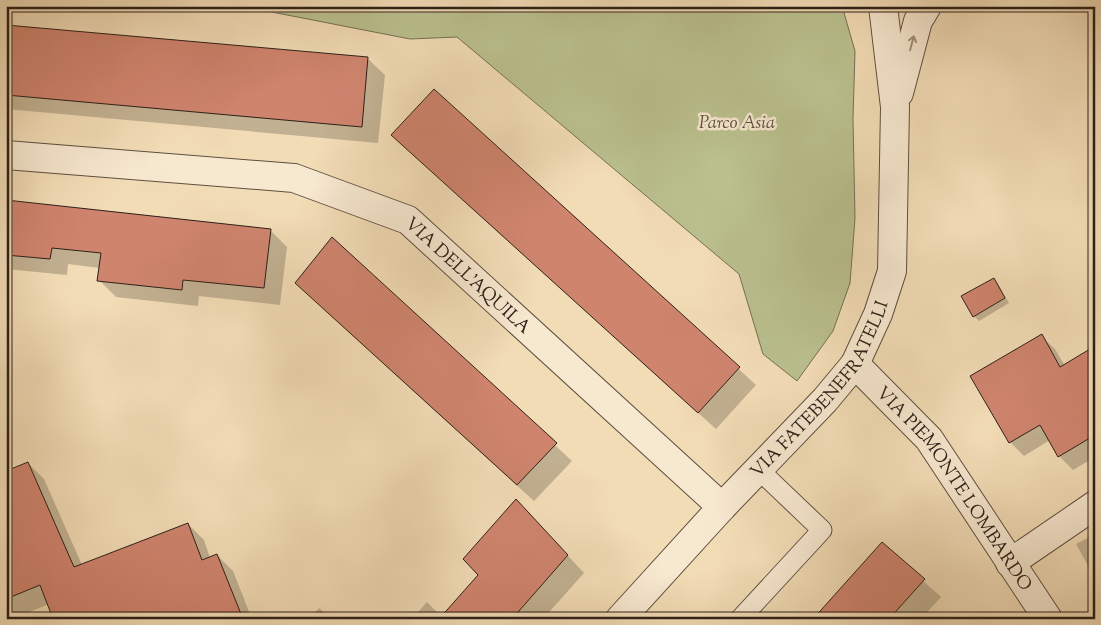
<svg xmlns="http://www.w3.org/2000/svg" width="1101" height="625" viewBox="0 0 1101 625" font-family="'Sorts Mill Goudy',serif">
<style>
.green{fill:#bac08e;stroke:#747054}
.shadow{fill:#0003}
.building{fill:#cf846e;stroke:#2d2019}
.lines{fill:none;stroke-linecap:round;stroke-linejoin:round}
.lane-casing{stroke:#5e4f40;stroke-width:21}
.street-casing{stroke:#5e4f40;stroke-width:30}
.lane{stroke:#f7e8d0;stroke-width:19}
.street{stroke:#f7e8d0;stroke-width:28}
.oneway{stroke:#9c8e7e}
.labels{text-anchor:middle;stroke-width:5;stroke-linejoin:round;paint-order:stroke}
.park-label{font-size:18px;font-style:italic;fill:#57503c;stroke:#f7e8d0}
.street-label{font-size:18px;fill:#2d2019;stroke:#f7e8d0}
</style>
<rect width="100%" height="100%" fill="#f2dcb6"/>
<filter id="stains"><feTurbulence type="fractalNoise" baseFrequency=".004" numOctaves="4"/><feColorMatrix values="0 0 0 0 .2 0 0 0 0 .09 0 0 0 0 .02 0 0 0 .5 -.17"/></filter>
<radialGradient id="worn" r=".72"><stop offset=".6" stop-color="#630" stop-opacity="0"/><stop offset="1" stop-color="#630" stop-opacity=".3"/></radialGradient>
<path class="green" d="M241,6H842L855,51L853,119L855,218L850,283L833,331L797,381L763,354L739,274L457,37L410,39Z"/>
<path class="shadow" d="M6,26L368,59L385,75L378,143L6,109Z
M434,90L756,385L716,429L410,152Z
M6,201L270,230L287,247L280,305L199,296L198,306L116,297L99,280L100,268L68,264L67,275L6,269Z
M333,239L572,461L534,501L314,300Z
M993,280L998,284L1009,303L979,321L974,316Z
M1095,307V317L1091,310Z
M1041,336L1055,349L1065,366L1095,348V457L1073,470L1059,456L1050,440L1024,456L1010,442Z
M28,463L44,479L82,565L188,524L204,540L210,558L217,555L233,571L252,619H55L49,604L12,619H6V473Z
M516,500L584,573L543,619H412L427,602L442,617L479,575Z
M1095,534V578L1076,544Z
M882,544L941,597L921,619H815Z
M319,608L331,619H309Z"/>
<path class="building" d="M6,25L368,57L362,127L6,95Z
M434,89L740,367L698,413L391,135Z
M6,200L271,229L264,288L183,280L182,290L97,281L101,253L52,248L50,259L6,255Z
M332,237L557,443L517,485L295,283Z
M994,278L1005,298L973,317L961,296Z
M1042,334L1060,367L1095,346V435L1058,457L1040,425L1009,443L970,376Z
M28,462L74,567L188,523L202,560L217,554L243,619H53L40,585L6,599V471Z
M516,499L568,555L512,619H439L478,575L463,559Z
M882,542L925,579L889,619H813Z"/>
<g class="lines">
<defs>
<path id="lane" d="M740,619L822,530L758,469"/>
<g id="street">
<path d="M899,93L918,21L927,6"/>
<path id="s1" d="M6,155L294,178L408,220L722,507"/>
<path id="s2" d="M855,364L929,439L1048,619"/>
<path d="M1010,563L1095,505"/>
<path id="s3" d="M620,619L722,507L825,400L855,364L878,314L892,271L895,107L883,6"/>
</g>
</defs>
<use href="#lane" class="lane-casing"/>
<use href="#street" class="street-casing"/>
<use href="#lane" class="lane"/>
<use href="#street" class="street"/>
</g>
<defs><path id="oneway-shaft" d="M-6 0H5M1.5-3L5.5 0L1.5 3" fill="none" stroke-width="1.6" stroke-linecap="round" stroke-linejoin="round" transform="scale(1.25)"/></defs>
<use class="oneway" href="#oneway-shaft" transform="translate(912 43) rotate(-75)"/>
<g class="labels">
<g class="park-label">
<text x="737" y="128">Parco Asia</text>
</g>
<g class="street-label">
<text dy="6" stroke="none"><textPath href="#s1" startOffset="492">VIA DELL'AQUILA</textPath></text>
<text dy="6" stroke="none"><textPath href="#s3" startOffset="306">VIA FATEBENEFRATELLI</textPath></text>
<text dy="6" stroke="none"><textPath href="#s2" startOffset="160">VIA PIEMONTE LOMBARDO</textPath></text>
</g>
</g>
<rect width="1101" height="625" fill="none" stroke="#f2dcb6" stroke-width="25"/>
<rect x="8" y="8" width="1086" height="610" fill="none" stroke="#2d2019" stroke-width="2.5"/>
<rect x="12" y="12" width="1076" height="600" fill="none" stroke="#2d2019"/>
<rect width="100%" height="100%" filter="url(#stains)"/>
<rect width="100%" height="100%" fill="url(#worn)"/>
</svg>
